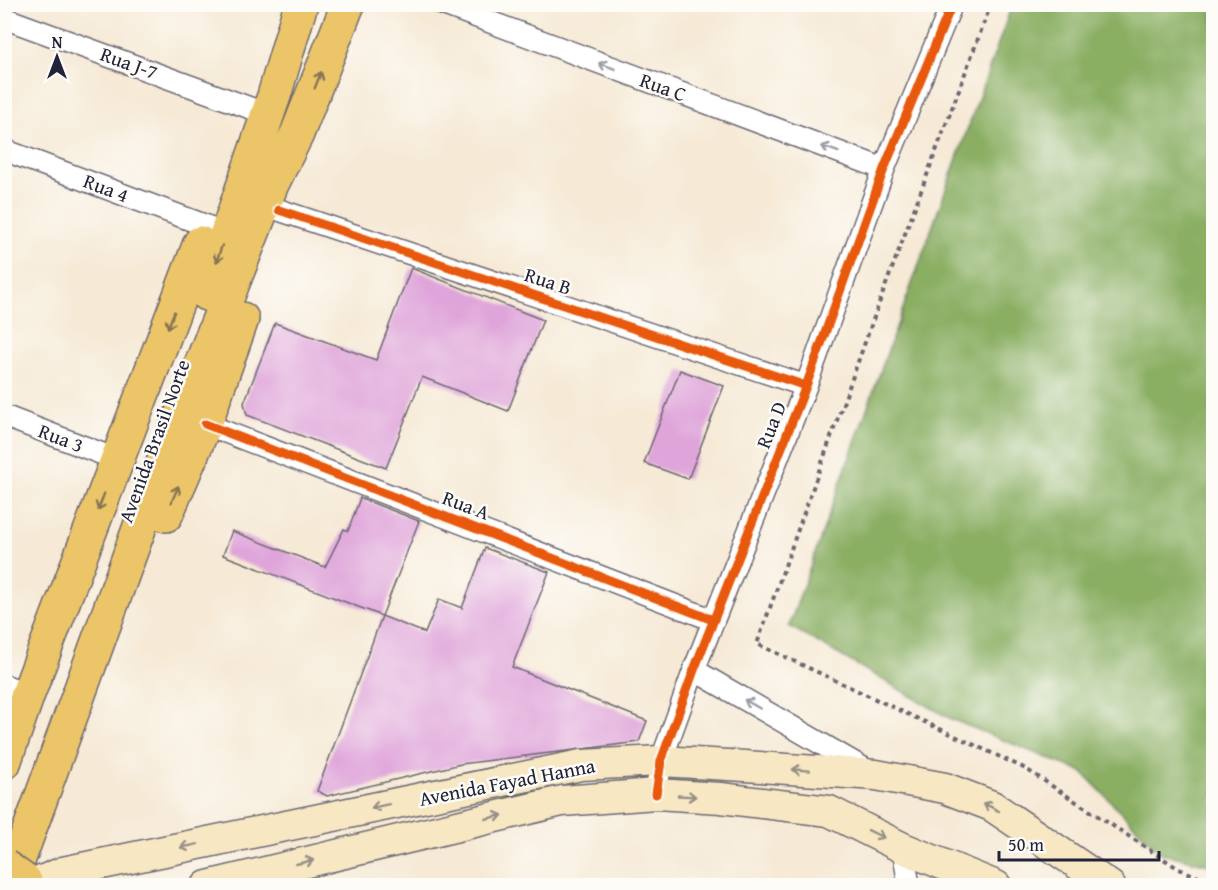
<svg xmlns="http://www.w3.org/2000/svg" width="1218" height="890" viewBox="0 0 1218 890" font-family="'Gentium Book Plus',serif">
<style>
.forest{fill:#8aaf64;stroke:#566850;stroke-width:1.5}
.building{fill:#dfa4da}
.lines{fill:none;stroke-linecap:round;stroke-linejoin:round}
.street-casing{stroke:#6c6871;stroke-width:24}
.secondary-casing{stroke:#6c6871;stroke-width:33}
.primary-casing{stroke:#6c6871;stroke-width:36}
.path{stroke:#6c6871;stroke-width:4;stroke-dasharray:4.5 4.5;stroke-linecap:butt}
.street{stroke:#fff;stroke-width:21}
.secondary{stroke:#f7e8c3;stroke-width:30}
.primary{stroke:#ecc569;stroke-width:33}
.primary-bridge-casing{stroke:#6c6871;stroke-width:36;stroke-linecap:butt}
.primary-bridge{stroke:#ecc569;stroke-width:33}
.cycleway-casing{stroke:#fdfcf7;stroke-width:13}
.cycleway{stroke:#e8590c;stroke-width:9}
.oneway{stroke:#9c9ca7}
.oneway2{stroke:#877452}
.oneway3{stroke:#978f86}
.labels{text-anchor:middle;stroke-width:5;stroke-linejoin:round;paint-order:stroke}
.street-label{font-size:20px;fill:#22223b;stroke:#fdfcf7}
</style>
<rect width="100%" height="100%" fill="#fdfcf7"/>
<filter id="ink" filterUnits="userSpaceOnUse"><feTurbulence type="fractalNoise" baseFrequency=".0167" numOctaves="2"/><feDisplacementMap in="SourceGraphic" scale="12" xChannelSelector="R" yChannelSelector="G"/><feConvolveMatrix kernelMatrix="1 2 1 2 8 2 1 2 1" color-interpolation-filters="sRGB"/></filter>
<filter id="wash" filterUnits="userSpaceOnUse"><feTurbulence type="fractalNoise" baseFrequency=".008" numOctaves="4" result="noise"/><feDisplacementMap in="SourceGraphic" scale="24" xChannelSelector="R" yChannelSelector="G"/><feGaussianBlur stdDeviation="1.35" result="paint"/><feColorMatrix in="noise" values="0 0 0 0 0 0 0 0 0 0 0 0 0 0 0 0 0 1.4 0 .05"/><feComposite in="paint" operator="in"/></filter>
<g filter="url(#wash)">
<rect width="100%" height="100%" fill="#f6e9d5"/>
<path class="forest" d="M1012,5H1213V866L1161,853L1082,772L951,719L789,626Z"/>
<g id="blocks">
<path class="building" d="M411,268L543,320L508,411L422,377L386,468L247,415L244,403L275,323L376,360Z
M680,370L724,386L688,479L644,463Z
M360,498L419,521L382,616L223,555L232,531L325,567L344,529L348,531Z
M485,548L549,572L512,667L647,721L639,742L461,764L327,796L317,791L382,616L425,633L439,599L462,608Z"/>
</g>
</g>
<g filter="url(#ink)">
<use href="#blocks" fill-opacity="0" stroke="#6c6871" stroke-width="1.5"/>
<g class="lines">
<defs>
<path id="street" d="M442,4L884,169
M4,18L253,109
M4,150L207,226
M279,210L806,386
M4,416L118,460
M205,424L713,620
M694,670L870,772
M4,685L28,694
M656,794L661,761L694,670L806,386L884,169L952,4
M903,848L909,886"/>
<path id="secondary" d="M29,886L63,872L581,765L661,761L745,766L876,775L945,788L992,806L1110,886
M207,886L562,801L656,794L721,798L829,811L903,848L996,886"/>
<path id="primary" d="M206,294L274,96L301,4
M166,515L205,424L242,319
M4,763L28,694L200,243
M9,886L174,433L272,184L297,134L348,4"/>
</defs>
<use href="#street" class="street-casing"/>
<use href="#secondary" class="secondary-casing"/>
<use href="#primary" class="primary-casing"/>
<path class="path" d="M991,4L878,306L757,644L1026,769L1179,869L1214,883"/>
<use href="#street" class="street"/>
<use href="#secondary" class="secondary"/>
<use href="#primary" class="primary"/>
<defs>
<path id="primary-bridge" d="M4,866L25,881"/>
</defs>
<use href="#primary-bridge" class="primary-bridge-casing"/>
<use href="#primary-bridge" class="primary-bridge"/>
<defs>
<path id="cycleway" d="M279,210L806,386
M205,424L713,620
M656,794L661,761L694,670L806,386L884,169L952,4"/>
</defs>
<use href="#cycleway" class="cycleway-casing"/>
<use href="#cycleway" class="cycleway"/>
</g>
<defs><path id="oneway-shaft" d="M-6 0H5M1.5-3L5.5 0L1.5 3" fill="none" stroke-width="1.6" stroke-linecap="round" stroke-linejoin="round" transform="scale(1.5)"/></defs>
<g class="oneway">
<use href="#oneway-shaft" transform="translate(607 66) rotate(-160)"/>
<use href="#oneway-shaft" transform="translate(830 149) rotate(-160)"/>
<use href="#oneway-shaft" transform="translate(752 704) rotate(-150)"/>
</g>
<g class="oneway2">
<use href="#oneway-shaft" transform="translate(318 80) rotate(-68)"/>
<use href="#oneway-shaft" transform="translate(219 254) rotate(109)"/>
<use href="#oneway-shaft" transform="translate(171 320) rotate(111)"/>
<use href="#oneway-shaft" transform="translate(175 494) rotate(-67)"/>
<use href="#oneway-shaft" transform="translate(101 502) rotate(111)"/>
</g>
<g class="oneway3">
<use href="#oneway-shaft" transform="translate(801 770) rotate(-176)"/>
<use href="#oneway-shaft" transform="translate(687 796) rotate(3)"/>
<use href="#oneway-shaft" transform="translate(380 806) rotate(168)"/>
<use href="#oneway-shaft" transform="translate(991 807) rotate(-153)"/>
<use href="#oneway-shaft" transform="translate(494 817) rotate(-13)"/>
<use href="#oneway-shaft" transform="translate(876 834) rotate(26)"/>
<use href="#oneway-shaft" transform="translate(189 846) rotate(168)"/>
<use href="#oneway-shaft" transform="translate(305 862) rotate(-13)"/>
</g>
</g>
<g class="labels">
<g class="street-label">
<text transform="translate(129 63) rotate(20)" y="7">Rua J-7</text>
<text transform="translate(663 87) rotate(20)" y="7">Rua C</text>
<text transform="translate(106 188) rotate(21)" y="7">Rua 4</text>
<text transform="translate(548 281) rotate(18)" y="7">Rua B</text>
<text transform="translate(771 425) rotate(-68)" y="7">Rua D</text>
<text transform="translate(61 438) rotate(21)" y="7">Rua 3</text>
<text transform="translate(154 441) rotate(-70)" y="7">Avenida Brasil Norte</text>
<text transform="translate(466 505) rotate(21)" y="7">Rua A</text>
<text transform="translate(507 782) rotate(-11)" y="7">Avenida Fayad Hanna</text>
</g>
</g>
<rect width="1218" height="890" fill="none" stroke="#fdfcf7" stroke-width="24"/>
<g transform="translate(57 57)" stroke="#fdfcf7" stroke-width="4.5" paint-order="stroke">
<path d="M0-4.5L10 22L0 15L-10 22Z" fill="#22223b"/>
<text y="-9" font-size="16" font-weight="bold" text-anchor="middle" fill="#22223b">N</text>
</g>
<path d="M999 851v9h160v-9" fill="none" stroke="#22223b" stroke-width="3"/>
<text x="1008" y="851" font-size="18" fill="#22223b" stroke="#fdfcf7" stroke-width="4.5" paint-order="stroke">50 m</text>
</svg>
